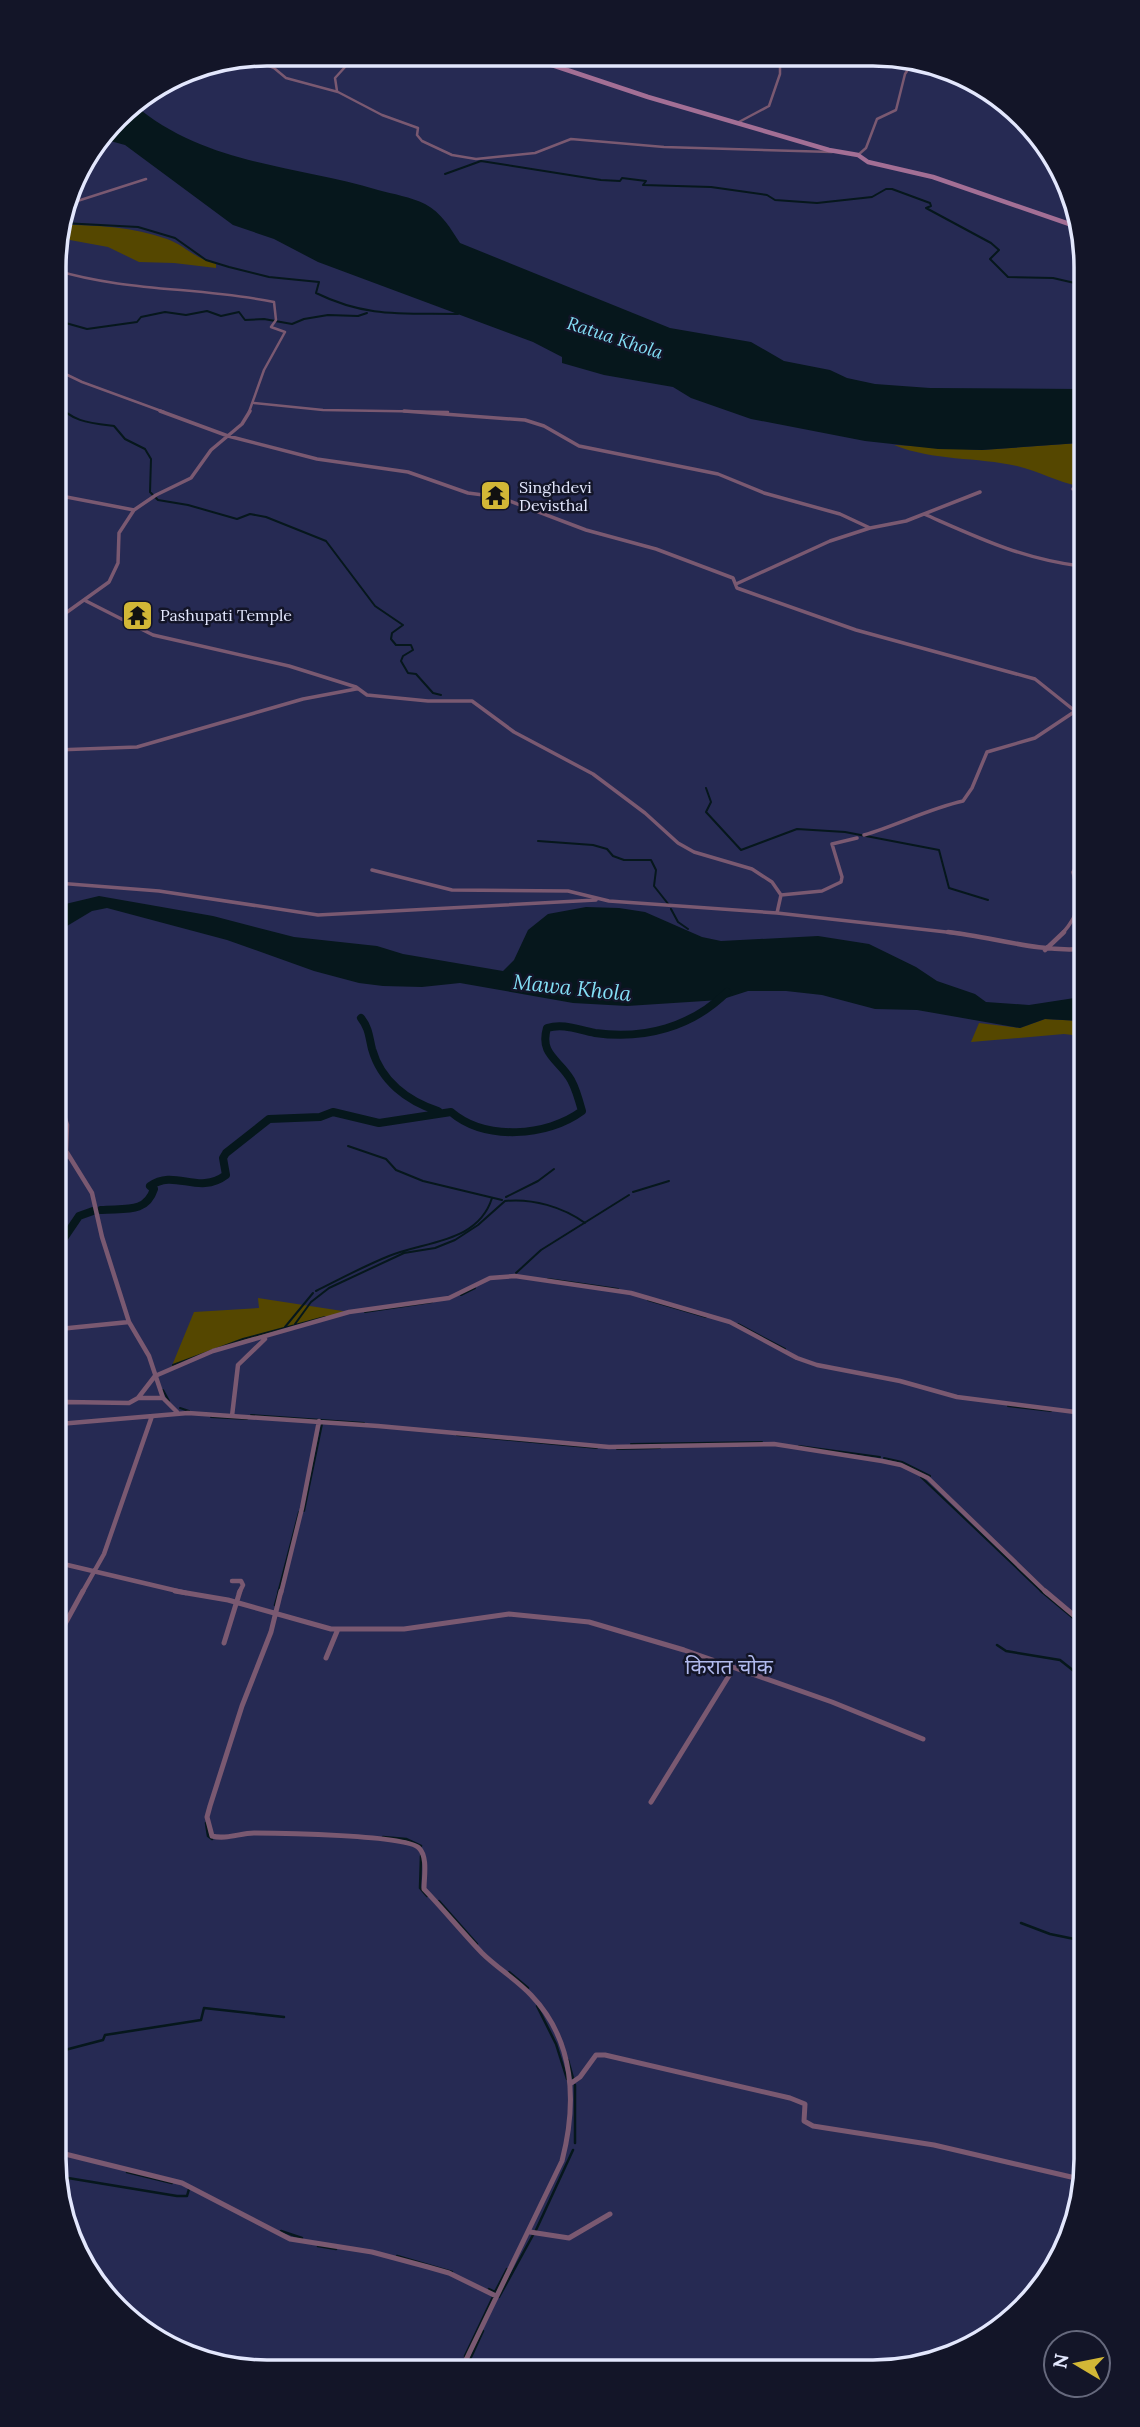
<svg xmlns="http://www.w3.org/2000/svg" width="1140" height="2427" viewBox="0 0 1140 2427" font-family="Lora,'Noto Sans Devanagari',serif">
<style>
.green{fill:#554700}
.water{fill:#06171c}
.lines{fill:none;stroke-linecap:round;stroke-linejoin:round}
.stream-far1{stroke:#06171c;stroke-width:2}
.stream{stroke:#06171c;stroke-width:2.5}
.river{stroke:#06171c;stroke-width:8}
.street-far3{stroke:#7a5971;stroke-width:2.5}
.street-far2{stroke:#7a5971;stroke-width:3.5}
.street-far1{stroke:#7a5971;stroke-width:4.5}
.street{stroke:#7a5971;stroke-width:5}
.secondary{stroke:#a36f95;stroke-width:4.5}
.labels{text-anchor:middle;stroke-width:5;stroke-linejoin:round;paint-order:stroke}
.far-poi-label{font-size:16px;fill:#e3e7fd;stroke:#131528;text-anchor:start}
.far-water-label{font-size:18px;font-style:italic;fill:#84dff6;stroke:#131528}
.water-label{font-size:21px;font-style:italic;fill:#84dff6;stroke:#131528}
.neighbourhood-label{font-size:21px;fill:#b2bbee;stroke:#131528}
.rim{fill:none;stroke:#e3e7fd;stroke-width:3.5}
</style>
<rect width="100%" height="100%" fill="#262a53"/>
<path class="green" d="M62,225C98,225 133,227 167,239C186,246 196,260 216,263V268L174,263L139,262L108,247L59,238Z
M1079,443V486C1057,482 1039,471 1017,466C977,457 933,461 894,445L982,450Z
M1045,1019L1081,1021V1036L1064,1034L971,1042L979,1023L1020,1028Z
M258,1298L349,1312L243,1341L171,1368L194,1312L259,1308Z"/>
<path class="water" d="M133,104C207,166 292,164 378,190C393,194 411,197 425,204C441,212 451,229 460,243L670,328L751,342L784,361L830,370L847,378L875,384L930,388L1079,389V443L982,450L938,449L865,441L751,419L691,398L673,387L604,375L562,363V357L533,342L318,262L274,239L233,225L125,145L103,139L127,108Z
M99,896L213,916L294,937L377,946L403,954L503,971L514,960L528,930L548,914L586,907L619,908L645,912L702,937L721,941L818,936L869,944L916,967L937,981L975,994L986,1002L1029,1005L1081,997V1021L1045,1019L1020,1028L917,1010L875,1009L822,995L786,991H748L720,1000L627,1006L573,1003L460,983L422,987L383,986L359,983L314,971L227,940L107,908L92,911L57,932V906Z"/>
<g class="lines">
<path class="stream-far1" d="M445,174L481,161L601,180L620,181L622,178L646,181L643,185L711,187L767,195L775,200L817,203L872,197L886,189H892L930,203L931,206L926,208L991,243L999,250L990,259L1008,277L1053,278L1079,284
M63,223L138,227L175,238L206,260L229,267L269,277L319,282L316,293C367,318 403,313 458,314
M55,320L87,329L137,322L141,317L165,312L186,315L207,311L221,316L239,312L245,320L264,319L292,324L304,319L328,315L358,316L367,313
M55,402C72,422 89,423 114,426L125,439L145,449L151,459L150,492L158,500L188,505L237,519L250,514L266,517L326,541L375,606L403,625L392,633L391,639L396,645H411L413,650L403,656L401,661L408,673L416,674L433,693L441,695
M706,788L711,802L706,812L741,850L797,829L845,832L939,850L949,888L988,900
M538,841L593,845L607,849L613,856L624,860H651L656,870L654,886L669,905
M671,909L678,922L688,929
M348,1146L386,1159L396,1170L423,1181L502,1200
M633,1192L669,1181
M506,1197L538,1181L554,1169
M516,1273L541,1250L629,1195
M548,1279L618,1289
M316,1291C340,1279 364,1266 389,1256C425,1241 478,1243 492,1198
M461,1295L475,1288
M648,1300L706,1317
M365,1312L432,1302
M295,1324L311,1302L329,1288L404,1253L435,1248L455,1240L478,1225L505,1201C532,1198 563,1207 585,1223
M738,1324L785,1349
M285,1327L313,1293
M173,1365L243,1339L325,1317
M163,1390L169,1401
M1008,1406L1051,1411
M180,1408L189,1411
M251,1415L364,1423
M211,1417L247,1419
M457,1435L597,1448
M631,1444L762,1442
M799,1446L880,1457
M617,1449L660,1448
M884,1458L902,1462L930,1476
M921,1477L1043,1593
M304,1511L322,1424
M278,1593L299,1512"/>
<path class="stream" d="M1041,1591L1083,1626
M275,1605L279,1591
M997,1645L1006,1651L1060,1660L1084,1679
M206,1823L208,1836L212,1839
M383,1837L406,1839L421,1846
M421,1856L420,1888L427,1896
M439,1901L477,1944
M1021,1923L1050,1934L1084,1941
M509,1972L528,1988
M537,2006L556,2044L567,2079
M61,2051L103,2040L105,2035L201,2020L204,2008L284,2017
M568,2060L573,2078
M575,2085V2143
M127,2172L172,2183
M62,2177L177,2196H187L189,2189
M536,2230L573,2150
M281,2231L302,2238
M318,2246L336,2249
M397,2256L452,2272
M489,2289L495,2292L507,2269
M499,2297L533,2235
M465,2356L493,2297
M466,2368L483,2331"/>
<path class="river" d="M361,1018C369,1028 369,1037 372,1049C381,1081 407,1101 438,1111
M101,1210C124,1208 146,1214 154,1189L150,1186C175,1168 198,1196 226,1175L223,1158L226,1153L269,1119L320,1117L333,1112L379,1123L451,1112C485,1141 547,1137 582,1111C579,1100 576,1089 571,1080C560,1060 539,1055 547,1028C564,1023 578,1030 595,1033C644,1040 692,1027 727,992
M58,1247L79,1216L93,1211"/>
<path class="street-far3" d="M740,57L774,60L807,58
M250,58L274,68L286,78L338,92L382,115L418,128L417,135L422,141L452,155L476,159L535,153L571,139L664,147L832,152
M337,91L335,78L356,55
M737,123L769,106L780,74V64L774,60
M858,155L866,148L877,119L896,110L905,74L915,59
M68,204L146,179
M55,270C127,292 201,287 274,302L276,320L271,327L285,332L264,370L249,412
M55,369L82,382L164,412
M254,403L323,410L448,412"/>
<path class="street-far2" d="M160,411L228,436L317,459L408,472L468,493L499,497L586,530L656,549L733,578L737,588L856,630L1035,679L1080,715
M404,411L525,420L544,426L579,446L718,474L764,493L840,514L870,528
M1073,489L1079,490
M56,495L134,510
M924,514C979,538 1020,558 1080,566
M736,584L830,541L870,528L906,521L980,492
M86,601L153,635L289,666L356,687L367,695L428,701H472L514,732L593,774L645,813L678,843L694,852L752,869L772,882L781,895L777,913
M56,620L109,582L118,563L119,533L134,510L156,495L191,478L211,450L242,424L250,411
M56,750L137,747L303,699L356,689
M864,835C898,825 928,809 963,801L972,788L987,752L1035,738L1080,708
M372,870L452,890L568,891L609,901L777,913L964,934
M57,883L159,891L318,915L596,900
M781,895L822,891L841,882L842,877L832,844L857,838
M1062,934C1083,910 1080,900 1073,872L1081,858"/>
<path class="street-far1" d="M948,932C993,937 1037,952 1081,949
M1045,950L1064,932
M58,1096L67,1125L66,1151L92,1193L102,1237L129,1322L149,1356L163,1398L177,1412
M58,1158L69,1156
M59,1329L129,1322
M163,1398H138L155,1376L213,1351L349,1312L449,1298L490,1278L515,1276L631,1293L730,1322L797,1358L817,1365L900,1381L957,1397L1083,1413
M59,1408L67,1402L129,1403L138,1398
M232,1416L238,1365L265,1339
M59,1424L188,1413L378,1426L609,1447L774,1444L882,1461L901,1465L928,1478L1047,1593
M59,1563L186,1593
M232,1581H241L243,1585L239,1593
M82,1593L104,1554L152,1416
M281,1593L302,1508L319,1421"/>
<path class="street" d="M175,1591L228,1600L331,1629H404L509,1614L589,1622L684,1650L832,1702L923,1739
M281,1591L271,1632L242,1706L210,1806L207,1817L212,1836C226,1840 240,1833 254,1833C278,1833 407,1835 419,1848C428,1857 424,1877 424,1889C444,1910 462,1932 482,1953C497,1968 516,1979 531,1995C575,2041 577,2103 562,2161L462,2368
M1045,1591L1083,1623
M60,1633L83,1591
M224,1643L240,1591
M326,1658L338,1629
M651,1802L730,1674L729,1667
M570,2084L580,2077L596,2055H605L790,2098L805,2104L804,2121L813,2126L934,2145L1084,2180
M61,2153L182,2183L290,2239L372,2252L428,2267L449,2273L496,2296
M530,2232L569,2238L610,2214"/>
<path class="secondary" d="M525,56L648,97L829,150L858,155L868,162L933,177L1078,227"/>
</g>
<defs>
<symbol id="temple-square" viewBox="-11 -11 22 22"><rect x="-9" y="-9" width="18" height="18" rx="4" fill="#d2b736" stroke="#131528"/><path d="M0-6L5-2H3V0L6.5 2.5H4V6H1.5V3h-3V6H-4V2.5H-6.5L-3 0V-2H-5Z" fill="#111"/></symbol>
</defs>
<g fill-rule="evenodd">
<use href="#temple-square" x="478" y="478" width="35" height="35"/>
<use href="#temple-square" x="120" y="598" width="35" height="35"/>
</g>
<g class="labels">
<g class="far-poi-label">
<text x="519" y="493">Singhdevi<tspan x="519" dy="18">Devisthal</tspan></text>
<text x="160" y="621">Pashupati Temple</text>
</g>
<g class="far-water-label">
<text transform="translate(615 338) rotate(18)" y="6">Ratua Khola</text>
</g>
<g class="water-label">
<text transform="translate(572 988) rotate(6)" y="7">Mawa Khola</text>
</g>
<g class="neighbourhood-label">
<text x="729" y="1674">किरात चोक</text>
</g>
</g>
<path d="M0 0H1140V2427H0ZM267 66H873A201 201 0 0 1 1074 267V2159A201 201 0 0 1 873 2360H267A201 201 0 0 1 66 2159V267A201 201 0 0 1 267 66Z" fill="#131528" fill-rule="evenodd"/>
<path class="rim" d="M267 66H873A201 201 0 0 1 1074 267V2159A201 201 0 0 1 873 2360H267A201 201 0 0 1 66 2159V267A201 201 0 0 1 267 66Z"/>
<g transform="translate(1077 2364) rotate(280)"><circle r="33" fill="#131528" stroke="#66697d" stroke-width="2"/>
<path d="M0-5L12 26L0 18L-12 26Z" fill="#d2b736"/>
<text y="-10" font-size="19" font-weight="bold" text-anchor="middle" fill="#e3e7fd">N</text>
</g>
</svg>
